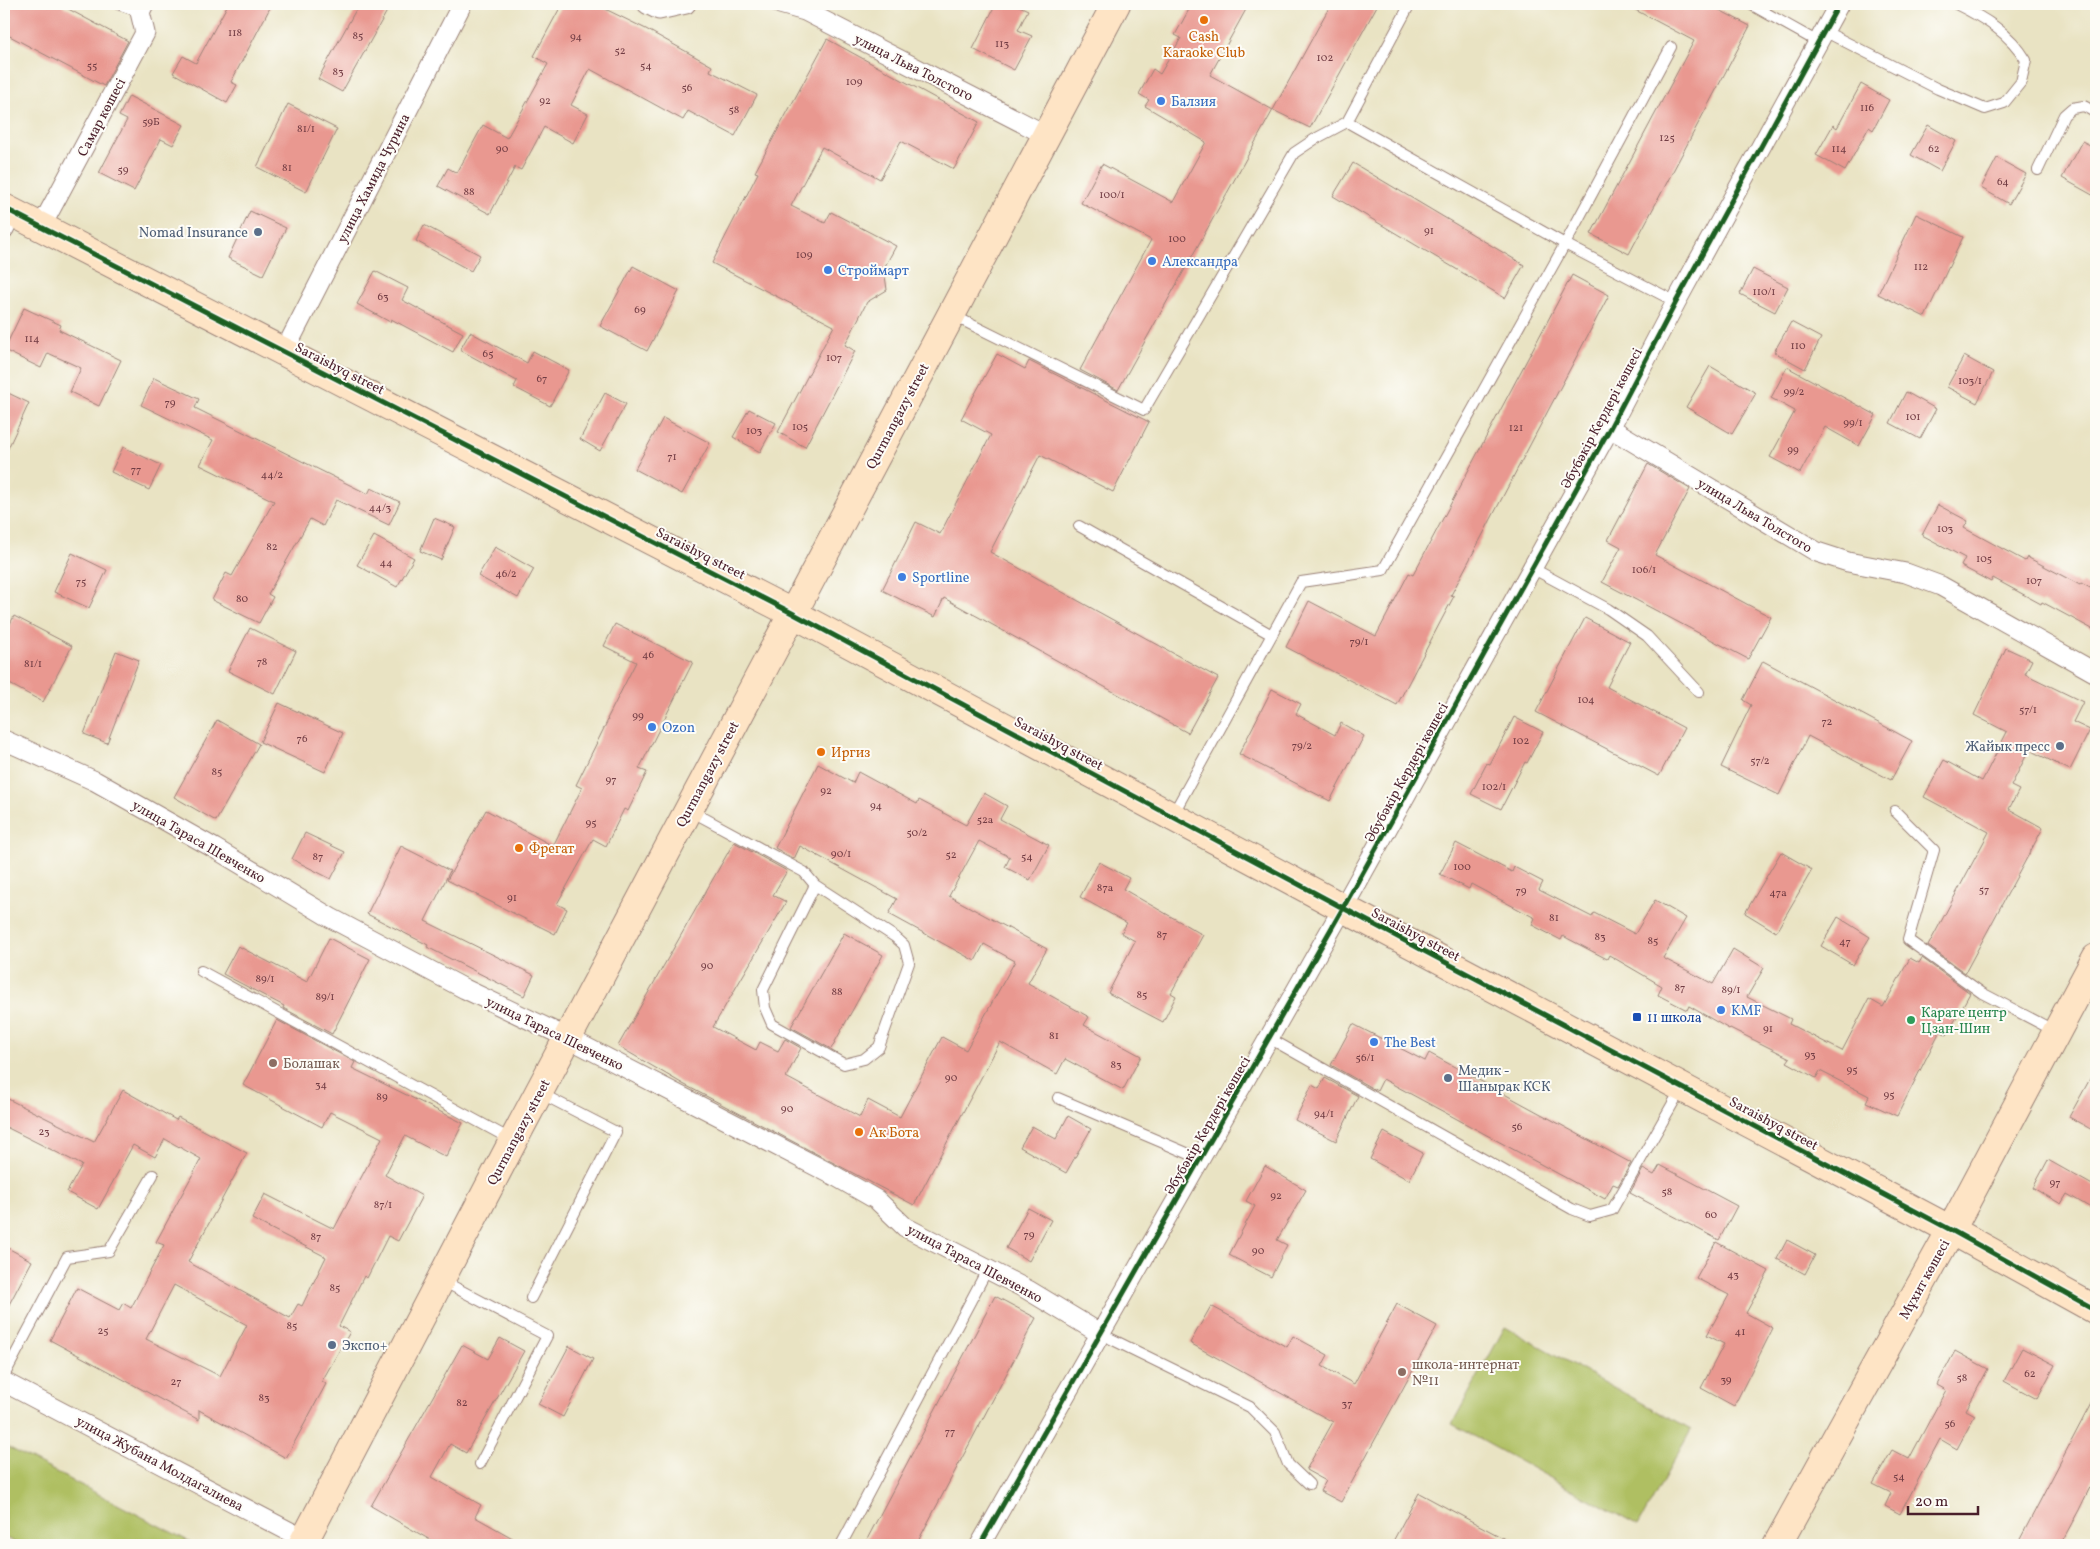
<svg xmlns="http://www.w3.org/2000/svg" width="2100" height="1549" viewBox="0 0 2100 1549" font-family="Vollkorn,serif">
<style>
.green{fill:#afbf62;stroke:#7c6f46}
.building{fill:#e99890;fill-rule:evenodd}
.lines{fill:none;stroke-linecap:round;stroke-linejoin:round}
.lane-casing{stroke:#9a8177;stroke-width:12}
.street-casing{stroke:#9a8177;stroke-width:21}
.secondary-casing{stroke:#9a8177;stroke-width:30}
.lane{stroke:#fff;stroke-width:10}
.street{stroke:#fff;stroke-width:19}
.secondary{stroke:#fee4c5;stroke-width:28}
.cycleway-casing{stroke:#fdfcf7;stroke-width:8}
.cycleway{stroke:#1b5e20;stroke-width:5}
.food-dot{fill:#e8710a;stroke:#fdfcf7;stroke-width:2}
.shop-dot{fill:#3f7fe0;stroke:#fdfcf7;stroke-width:2}
.service-dot{fill:#5c6f8a;stroke:#fdfcf7;stroke-width:2}
.transit-dot{fill:#1a4fb4;stroke:#fdfcf7;stroke-width:2}
.leisure-dot{fill:#2e9e5b;stroke:#fdfcf7;stroke-width:2}
.education-dot{fill:#8d6e63;stroke:#fdfcf7;stroke-width:2}
.labels{text-anchor:middle;stroke-width:4;stroke-linejoin:round;paint-order:stroke}
.number-label{font-size:11px;fill:#723d44}
.food-label{font-size:14px;fill:#c56008;stroke:#fdfcf7;text-anchor:start}
.street-label{font-size:14px;fill:#4a1f2b;stroke:#fdfcf7}
.shop-label{font-size:14px;fill:#366cbe;stroke:#fdfcf7;text-anchor:start}
.service-label{font-size:14px;fill:#4e5e75;stroke:#fdfcf7;text-anchor:end}
.leisure-label{font-size:14px;fill:#27864d;stroke:#fdfcf7;text-anchor:start}
.transit-label{font-size:14px;fill:#164399;stroke:#fdfcf7;text-anchor:start}
.education-label{font-size:14px;fill:#785e54;stroke:#fdfcf7;text-anchor:start}
</style>
<rect width="100%" height="100%" fill="#fdfcf7"/>
<filter id="ink" filterUnits="userSpaceOnUse"><feTurbulence type="fractalNoise" baseFrequency=".02" numOctaves="2"/><feDisplacementMap in="SourceGraphic" scale="10" xChannelSelector="R" yChannelSelector="G"/><feConvolveMatrix kernelMatrix="1 2 1 2 8 2 1 2 1" color-interpolation-filters="sRGB"/></filter>
<filter id="wash" filterUnits="userSpaceOnUse"><feTurbulence type="fractalNoise" baseFrequency=".0096" numOctaves="4" result="noise"/><feDisplacementMap in="SourceGraphic" scale="20" xChannelSelector="R" yChannelSelector="G"/><feGaussianBlur stdDeviation="1.12" result="paint"/><feColorMatrix in="noise" values="0 0 0 0 0 0 0 0 0 0 0 0 0 0 0 0 0 1.4 0 .05"/><feComposite in="paint" operator="in"/></filter>
<g filter="url(#wash)">
<rect width="100%" height="100%" fill="#e9e3c3"/>
<path class="green" d="M1505,1327L1691,1430L1638,1526L1452,1424Z
M4,1445L196,1545H20L4,1537Z"/>
<g id="blocks">
<path class="building" d="M4,4H59L128,41L104,86L4,33Z
M228,4H272L231,82L237,85L227,103L173,73L183,56L196,63Z
M359,4H391L342,92L318,79Z
M562,4H595L646,29L712,66L710,71L757,95L735,136L688,111L683,120L590,69L571,105L588,114L573,143L544,127L521,170L515,167L490,214L438,186L448,168L457,173L483,125L507,138L548,64L534,56Z
M996,4H1015L1028,10L1018,30L1032,36L1014,70L973,49Z
M1192,4H1249L1210,75L1273,110L1118,390L1080,370L1151,240L1081,203L1102,164L1173,202L1206,142L1145,106L1149,100L1139,94L1153,69L1160,74L1181,38L1175,35Z
M1331,4H1378L1310,128L1273,110Z
M1624,4H1708L1750,26L1629,254L1591,234L1694,41Z
M827,39L979,122L954,169L901,141L880,179L822,147L791,206L825,223L831,212L896,246L884,268L887,290L867,302L845,345L855,351L805,447L778,432L834,326L712,263L758,173L755,172Z
M1861,84L1889,100L1873,130L1869,127L1845,171L1816,155L1833,125L1837,128Z
M129,96L184,125L173,145L161,139L134,191L99,173L127,120L119,116Z
M288,104L337,129L306,192L257,167Z
M1928,125L1956,141L1940,171L1911,155Z
M2082,141L2096,148V197L2062,178Z
M1997,158L2026,174L2009,204L1981,188Z
M1353,163L1524,265L1505,298L1333,196Z
M250,211L286,228L263,275L228,258Z
M1916,214L1963,237L1925,317L1878,294Z
M424,225L480,255L471,271L416,241Z
M633,266L679,291L647,351L600,326Z
M1753,269L1788,287L1775,312L1740,294Z
M375,271L408,288L402,300L463,333L453,352L391,319L390,322L357,304Z
M1572,275L1609,295L1451,595L1454,596L1397,705L1286,647L1309,601L1376,636L1409,573L1413,575Z
M24,308L61,325L59,330L121,360L99,406L70,392L81,368L48,353L41,368L4,350Z
M1791,322L1821,338L1805,369L1774,352Z
M470,332L527,363L533,351L569,370L550,406L514,387L517,381L460,350Z
M997,354L1025,369L1029,361L1149,422L1113,492L1040,455L990,552L1218,678L1188,733L944,598L935,617L882,590L916,522L940,534L991,435L961,419Z
M1964,356L1993,372L1977,403L1947,387Z
M1710,366L1756,393L1732,434L1686,407Z
M1787,367L1876,415L1859,446L1825,427L1800,473L1770,457L1795,411L1771,398Z
M154,378L199,399L195,408L368,494L371,488L400,502L389,525L336,500L323,526L310,519L268,594L273,597L259,623L212,600L226,573L232,576L274,501L200,465L213,440L141,405Z
M4,391L29,403L4,457Z
M1906,392L1936,409L1920,439L1890,423Z
M605,393L626,404L600,451L580,439Z
M749,409L776,423L760,452L733,437Z
M663,418L710,443L682,494L635,469Z
M123,447L161,465L149,490L111,472Z
M1648,464L1690,489L1655,555L1771,617L1748,659L1602,582L1621,547L1608,540Z
M1938,505L1968,521L1964,528L2025,561L2027,557L2080,585L2081,583L2096,591V631L2042,602L2041,604L1993,578L1991,582L1961,566L1965,558L1922,535Z
M434,518L455,527L441,560L420,551Z
M374,536L414,558L397,587L357,565Z
M495,547L534,569L518,598L478,576Z
M72,553L107,570L89,608L54,592Z
M14,616L72,646L43,702L4,681V636Z
M1585,618L1630,642L1607,687L1684,728L1659,776L1536,712Z
M615,624L693,662L639,769L647,772L628,811L624,809L606,846L593,839L557,904L567,909L555,934L447,880L486,810L553,846L582,788L576,785L608,720L607,719L636,662L604,646Z
M250,628L296,651L275,694L228,671Z
M2006,648L2032,660L2025,674L2083,702L2073,722L2090,730L2070,770L2029,750L2011,786L2019,790L2009,809L2043,828L1965,973L1928,946L1989,832L1924,797L1944,760L1982,781L2007,732L1974,715Z
M116,651L139,660L107,743L84,734Z
M1763,661L1912,741L1891,780L1808,736L1779,795L1721,767L1751,705L1743,700Z
M1272,689L1301,704L1296,714L1335,735L1341,723L1364,736L1330,801L1239,754Z
M279,703L343,733L325,772L260,742Z
M1514,717L1543,732L1527,763L1525,762L1501,809L1471,794L1487,763L1490,764Z
M217,720L259,744L216,821L174,797Z
M818,764L853,783L858,772L917,804L919,800L966,825L984,793L1007,806L1000,819L1049,845L1030,880L1005,867L1010,857L979,841L949,896L1047,949L1028,983L1089,1017L1084,1025L1141,1056L1123,1090L1065,1059L1057,1074L1000,1042L914,1205L683,1084L618,1046L734,842L787,871L773,895L786,902L713,1027L756,1050L760,1042L778,1051L785,1039L801,1048L786,1077L860,1117L868,1100L900,1117L942,1037L966,1050L1015,961L984,944L975,961L889,914L897,899L800,846L794,859L775,848Z
M305,833L345,852L331,879L292,859Z
M1456,843L1512,872L1514,867L1543,882L1539,890L1592,917L1594,913L1635,934L1655,900L1686,918L1663,958L1713,984L1733,949L1764,968L1747,997L1791,1019L1789,1024L1842,1051L1869,999L1883,1007L1910,958L1919,963L1922,958L1970,993L1947,1035L1940,1031L1897,1116L1866,1102L1869,1096L1820,1071L1816,1078L1787,1062L1790,1058L1730,1028L1729,1029L1689,1006L1687,1010L1658,995L1662,986L1609,955L1607,959L1563,936L1561,940L1532,925L1535,918L1471,884L1469,889L1440,874Z
M401,846L450,871L425,921L534,975L524,996L427,947L428,945L367,914Z
M1781,852L1812,870L1776,932L1745,913Z
M1099,862L1129,878L1123,889L1203,935L1171,993L1176,996L1163,1022L1108,993L1135,941L1121,933L1127,923L1080,897Z
M1838,917L1870,937L1853,965L1821,946Z
M844,933L883,955L831,1049L791,1027Z
M329,938L370,959L332,1034L283,1008L284,1006L223,974L238,946L307,982Z
M277,1020L355,1062L352,1068L463,1123L446,1157L405,1136L385,1175L422,1196L398,1241L388,1236L367,1278L364,1276L339,1326L350,1332L322,1381L326,1384L286,1458L199,1410V1420L50,1340L77,1288L119,1310L123,1303L131,1308L164,1245L156,1242L201,1159L165,1139L155,1157L133,1145L98,1209L67,1192L82,1165L4,1126V1097L94,1142L123,1090L176,1120L178,1117L247,1153L188,1262L290,1318L298,1304L302,1306L326,1257L252,1219L265,1194L334,1229L382,1138L330,1112L322,1127L243,1085ZM174,1285L247,1325L220,1376L146,1339Z
M1353,1024L1425,1061L1429,1053L1631,1163L1618,1186L1613,1184L1605,1199L1383,1079L1377,1091L1331,1065Z
M2096,1068V1132L2069,1117Z
M1325,1078L1358,1096L1336,1141L1295,1120L1312,1085L1319,1089Z
M1068,1116L1091,1129L1066,1173L1020,1147L1032,1126L1056,1139Z
M1384,1132L1423,1153L1409,1180L1370,1159Z
M2048,1160L2096,1187V1211L2067,1194L2061,1204L2033,1188Z
M1660,1165L1737,1206L1719,1240L1630,1193L1643,1169L1654,1175Z
M1265,1166L1306,1190L1277,1240L1287,1245L1271,1277L1229,1255L1255,1206L1246,1201Z
M1028,1208L1051,1220L1029,1261L1006,1248Z
M1787,1240L1815,1255L1805,1274L1777,1259Z
M1716,1242L1769,1271L1746,1313L1773,1328L1734,1406L1701,1388L1724,1344L1707,1335L1729,1295L1696,1278Z
M4,1246L32,1261L4,1314Z
M995,1296L1036,1318L916,1545H864Z
M1397,1304L1437,1326L1341,1502L1320,1491L1326,1481L1306,1470L1333,1422L1190,1343L1211,1306L1287,1347L1293,1336L1328,1355L1322,1366L1354,1384Z
M500,1338L524,1351L466,1453L450,1444L432,1477L481,1505L475,1517L525,1545H439L371,1506L462,1345L488,1359Z
M569,1346L593,1359L563,1417L538,1404Z
M2022,1348L2055,1365L2037,1399L2004,1381Z
M1955,1351L1988,1369L1966,1410L1975,1415L1957,1449L1940,1439L1900,1514L1885,1506L1891,1493L1873,1484L1892,1450L1909,1459L1946,1390L1937,1385Z
M2096,1394V1475L2079,1510L2060,1545H2017Z
M1419,1493L1516,1545H1391Z"/>
</g>
</g>
<g filter="url(#ink)">
<use href="#blocks" fill-opacity="0" stroke="#9a8177" stroke-width="1"/>
<g class="lines">
<defs>
<path id="lane" d="M118,4L140,12
M1750,4L1818,42
M1824,31L1938,89L1985,109L2004,103L2021,82L2026,60C2009,32 1984,18 1956,4
M1347,122L1565,244L1676,302
M2038,170L2064,115L2072,108L2084,106L2096,113
M952,315L1144,410L1294,153L1315,139L1347,122L1410,4
M1079,526L1272,635
M1532,568L1608,609L1647,636L1699,692
M689,810L804,872L815,885L895,937L904,945L909,963L879,1047L864,1059L844,1064L772,1024L765,1008L763,990L815,885
M1895,811L1934,850L1908,940L1982,993L2057,1032
M1172,816L1301,582L1383,570L1565,244L1671,47
M201,971L512,1140
M1269,1038L1572,1209L1590,1216L1612,1210L1681,1089
M1058,1098L1201,1159
M441,1280L547,1336L480,1464
M531,1298L616,1132L540,1093
M1101,1334L1250,1407L1275,1432L1288,1464L1309,1484
M4,1376L67,1257L109,1251L153,1175
M841,1545L987,1270"/>
<path id="street" d="M647,4L659,10L686,4
M780,4L805,11L1046,135
M41,227L145,33L140,12L144,4
M4,229L12,213
M284,352L462,4
M1610,428L1817,552L1848,562L1906,573L1941,586L2096,673
M4,740L95,781L214,848L331,918L465,989L568,1038L835,1176L877,1200L905,1227L1028,1290L1101,1334
M4,1382L315,1545
M980,1545L1343,908L1610,428L1676,302L1839,4"/>
<path id="secondary" d="M4,208L792,613L1343,908L1951,1230L2096,1310
M302,1545L513,1141L1116,4
M1777,1545L1951,1230L2096,958"/>
</defs>
<use href="#lane" class="lane-casing"/>
<use href="#street" class="street-casing"/>
<use href="#secondary" class="secondary-casing"/>
<use href="#lane" class="lane"/>
<use href="#street" class="street"/>
<use href="#secondary" class="secondary"/>
<defs>
<path id="cycleway" d="M4,208L792,613L1343,908L1951,1230L2096,1310
M980,1545L1343,908L1610,428L1676,302L1839,4"/>
</defs>
<use href="#cycleway" class="cycleway-casing"/>
<use href="#cycleway" class="cycleway"/>
</g>
</g>
<g class="food-dot">
<circle cx="1204" cy="20" r="5"/>
<circle cx="821" cy="752" r="5"/>
<circle cx="519" cy="848" r="5"/>
<circle cx="859" cy="1132" r="5"/>
</g>
<g class="shop-dot">
<circle cx="1161" cy="101" r="5"/>
<circle cx="1152" cy="261" r="5"/>
<circle cx="828" cy="270" r="5"/>
<circle cx="902" cy="577" r="5"/>
<circle cx="652" cy="727" r="5"/>
<circle cx="1721" cy="1010" r="5"/>
<circle cx="1374" cy="1042" r="5"/>
</g>
<g class="service-dot">
<circle cx="258" cy="232" r="5"/>
<circle cx="2060" cy="746" r="5"/>
<circle cx="1448" cy="1078" r="5"/>
<circle cx="332" cy="1345" r="5"/>
</g>
<rect class="transit-dot" x="1632" y="1012" width="10" height="10" rx="2.5"/>
<circle class="leisure-dot" cx="1911" cy="1020" r="5"/>
<g class="education-dot">
<circle cx="273" cy="1063" r="5"/>
<circle cx="1402" cy="1372" r="5"/>
</g>
<g class="labels">
<g class="number-label">
<text x="235" y="36">118</text>
<text x="358" y="39">85</text>
<text x="576" y="40">94</text>
<text x="1002" y="47">113</text>
<text x="620" y="54">52</text>
<text x="1325" y="61">102</text>
<text x="92" y="69">55</text>
<text x="646" y="69">54</text>
<text x="338" y="75">83</text>
<text x="854" y="85">109</text>
<text x="687" y="91">56</text>
<text x="545" y="104">92</text>
<text x="1867" y="111">116</text>
<text x="734" y="113">58</text>
<text x="151" y="125">59Б</text>
<text x="306" y="132">81/1</text>
<text x="1667" y="141">125</text>
<text x="502" y="152">90</text>
<text x="1839" y="152">114</text>
<text x="1934" y="152">62</text>
<text x="287" y="171">81</text>
<text x="123" y="173">59</text>
<text x="2003" y="185">64</text>
<text x="469" y="195">88</text>
<text x="1112" y="198">100/1</text>
<text x="1429" y="234">91</text>
<text x="1177" y="242">100</text>
<text x="804" y="258">109</text>
<text x="1921" y="270">112</text>
<text x="1764" y="295">110/1</text>
<text x="383" y="300">63</text>
<text x="640" y="313">69</text>
<text x="32" y="342">114</text>
<text x="1798" y="349">110</text>
<text x="488" y="357">65</text>
<text x="834" y="361">107</text>
<text x="542" y="382">67</text>
<text x="1970" y="384">103/1</text>
<text x="1794" y="395">99/2</text>
<text x="170" y="406">79</text>
<text x="1913" y="420">101</text>
<text x="1853" y="426">99/1</text>
<text x="800" y="430">105</text>
<text x="1516" y="431">121</text>
<text x="754" y="434">103</text>
<text x="1793" y="453">99</text>
<text x="672" y="460">71</text>
<text x="136" y="473">77</text>
<text x="272" y="478">44/2</text>
<text x="380" y="511">44/3</text>
<text x="1945" y="532">103</text>
<text x="272" y="550">82</text>
<text x="1984" y="562">105</text>
<text x="386" y="566">44</text>
<text x="1644" y="573">106/1</text>
<text x="506" y="577">46/2</text>
<text x="2034" y="584">107</text>
<text x="81" y="585">75</text>
<text x="242" y="602">80</text>
<text x="1359" y="645">79/1</text>
<text x="648" y="658">46</text>
<text x="262" y="665">78</text>
<text x="33" y="667">81/1</text>
<text x="1586" y="703">104</text>
<text x="2028" y="713">57/1</text>
<text x="638" y="719">99</text>
<text x="1827" y="725">72</text>
<text x="302" y="742">76</text>
<text x="1521" y="744">102</text>
<text x="1302" y="749">79/2</text>
<text x="1760" y="764">57/2</text>
<text x="217" y="775">85</text>
<text x="611" y="783">97</text>
<text x="1494" y="790">102/1</text>
<text x="826" y="794">92</text>
<text x="876" y="809">94</text>
<text x="985" y="823">52а</text>
<text x="591" y="826">95</text>
<text x="917" y="836">50/2</text>
<text x="841" y="857">90/1</text>
<text x="951" y="858">52</text>
<text x="318" y="860">87</text>
<text x="1027" y="860">54</text>
<text x="1462" y="870">100</text>
<text x="1105" y="891">87а</text>
<text x="1984" y="893">57</text>
<text x="1521" y="894">79</text>
<text x="1778" y="896">47а</text>
<text x="512" y="901">91</text>
<text x="1554" y="921">81</text>
<text x="1162" y="938">87</text>
<text x="1600" y="940">83</text>
<text x="1653" y="944">85</text>
<text x="1845" y="945">47</text>
<text x="707" y="969">90</text>
<text x="265" y="982">89/1</text>
<text x="1680" y="991">87</text>
<text x="1731" y="993">89/1</text>
<text x="837" y="995">88</text>
<text x="1142" y="998">85</text>
<text x="325" y="1000">89/1</text>
<text x="1768" y="1032">91</text>
<text x="1054" y="1039">81</text>
<text x="1810" y="1058">93</text>
<text x="1365" y="1061">56/1</text>
<text x="1116" y="1068">83</text>
<text x="1852" y="1073">95</text>
<text x="951" y="1081">90</text>
<text x="321" y="1088">34</text>
<text x="1889" y="1098">95</text>
<text x="382" y="1100">89</text>
<text x="787" y="1112">90</text>
<text x="1324" y="1117">94/1</text>
<text x="1517" y="1130">56</text>
<text x="44" y="1135">23</text>
<text x="2055" y="1186">97</text>
<text x="1667" y="1195">58</text>
<text x="1276" y="1199">92</text>
<text x="383" y="1208">87/1</text>
<text x="1711" y="1218">60</text>
<text x="1029" y="1238">79</text>
<text x="316" y="1240">87</text>
<text x="1258" y="1254">90</text>
<text x="1733" y="1278">43</text>
<text x="335" y="1291">85</text>
<text x="292" y="1329">85</text>
<text x="103" y="1334">25</text>
<text x="1740" y="1335">41</text>
<text x="2030" y="1377">62</text>
<text x="1962" y="1381">58</text>
<text x="1726" y="1383">39</text>
<text x="176" y="1385">27</text>
<text x="264" y="1401">83</text>
<text x="462" y="1406">82</text>
<text x="1347" y="1407">37</text>
<text x="1950" y="1427">56</text>
<text x="950" y="1435">77</text>
<text x="1899" y="1480">54</text>
</g>
<g class="food-label">
<text x="1204" y="41" text-anchor="middle">Cash<tspan x="1204" dy="16">Karaoke Club</tspan></text>
<text x="831" y="757">Иргиз</text>
<text x="529" y="853">Фрегат</text>
<text x="869" y="1137">Ак Бота</text>
</g>
<g class="street-label">
<text transform="translate(914 67) rotate(27)" y="5">улица Льва Толстого</text>
<text transform="translate(101 117) rotate(-62)" y="5">Самар көшесі</text>
<text transform="translate(373 178) rotate(-63)" y="5">улица Хамида Чурина</text>
<text transform="translate(340 368) rotate(27)" y="5">Saraishyq street</text>
<text transform="translate(897 416) rotate(-62)" y="5">Qurmangazy street</text>
<text transform="translate(1601 418) rotate(-62)" y="5">Әбубәкір Кердері көшесі</text>
<text transform="translate(1755 515) rotate(31)" y="5">улица Льва Толстого</text>
<text transform="translate(701 553) rotate(27)" y="5">Saraishyq street</text>
<text transform="translate(1059 743) rotate(28)" y="5">Saraishyq street</text>
<text transform="translate(1406 772) rotate(-61)" y="5">Әбубәкір Кердері көшесі</text>
<text transform="translate(707 774) rotate(-62)" y="5">Qurmangazy street</text>
<text transform="translate(199 841) rotate(30)" y="5">улица Тараса Шевченко</text>
<text transform="translate(1416 934) rotate(28)" y="5">Saraishyq street</text>
<text transform="translate(555 1033) rotate(26)" y="5">улица Тараса Шевченко</text>
<text transform="translate(1774 1123) rotate(28)" y="5">Saraishyq street</text>
<text transform="translate(1207 1125) rotate(-60)" y="5">Әбубәкір Кердері көшесі</text>
<text transform="translate(518 1132) rotate(-62)" y="5">Qurmangazy street</text>
<text transform="translate(975 1263) rotate(28)" y="5">улица Тараса Шевченко</text>
<text transform="translate(1924 1279) rotate(-61)" y="5">Мұхит көшесі</text>
<text transform="translate(160 1463) rotate(28)" y="5">улица Жубана Молдагалиева</text>
</g>
<g class="shop-label">
<text x="1171" y="106">Балзия</text>
<text x="1162" y="266">Александра</text>
<text x="838" y="275">Строймарт</text>
<text x="912" y="582">Sportline</text>
<text x="662" y="732">Ozon</text>
<text x="1731" y="1015">KMF</text>
<text x="1384" y="1047">The Best</text>
</g>
<g class="service-label">
<text x="248" y="237">Nomad Insurance</text>
<text x="2050" y="751">Жайык пресс</text>
<text x="1458" y="1075" text-anchor="start">Медик -<tspan x="1458" dy="16">Шанырак КСК</tspan></text>
<text x="342" y="1350" text-anchor="start">Экспо+</text>
</g>
<g class="leisure-label">
<text x="1921" y="1017">Карате центр<tspan x="1921" dy="16">Цзан-Шин</tspan></text>
</g>
<g class="transit-label">
<text x="1647" y="1022">11 школа</text>
</g>
<g class="education-label">
<text x="283" y="1068">Болашак</text>
<text x="1412" y="1369">школа-интернат<tspan x="1412" dy="16">№11</tspan></text>
</g>
</g>
<rect width="2100" height="1549" fill="none" stroke="#fdfcf7" stroke-width="20"/>
<path d="M1908 1506v8h70v-8" fill="none" stroke="#4a1f2b" stroke-width="2.5"/>
<text x="1915" y="1506" font-size="15" fill="#4a1f2b" stroke="#fdfcf7" stroke-width="4" paint-order="stroke">20 m</text>
</svg>
